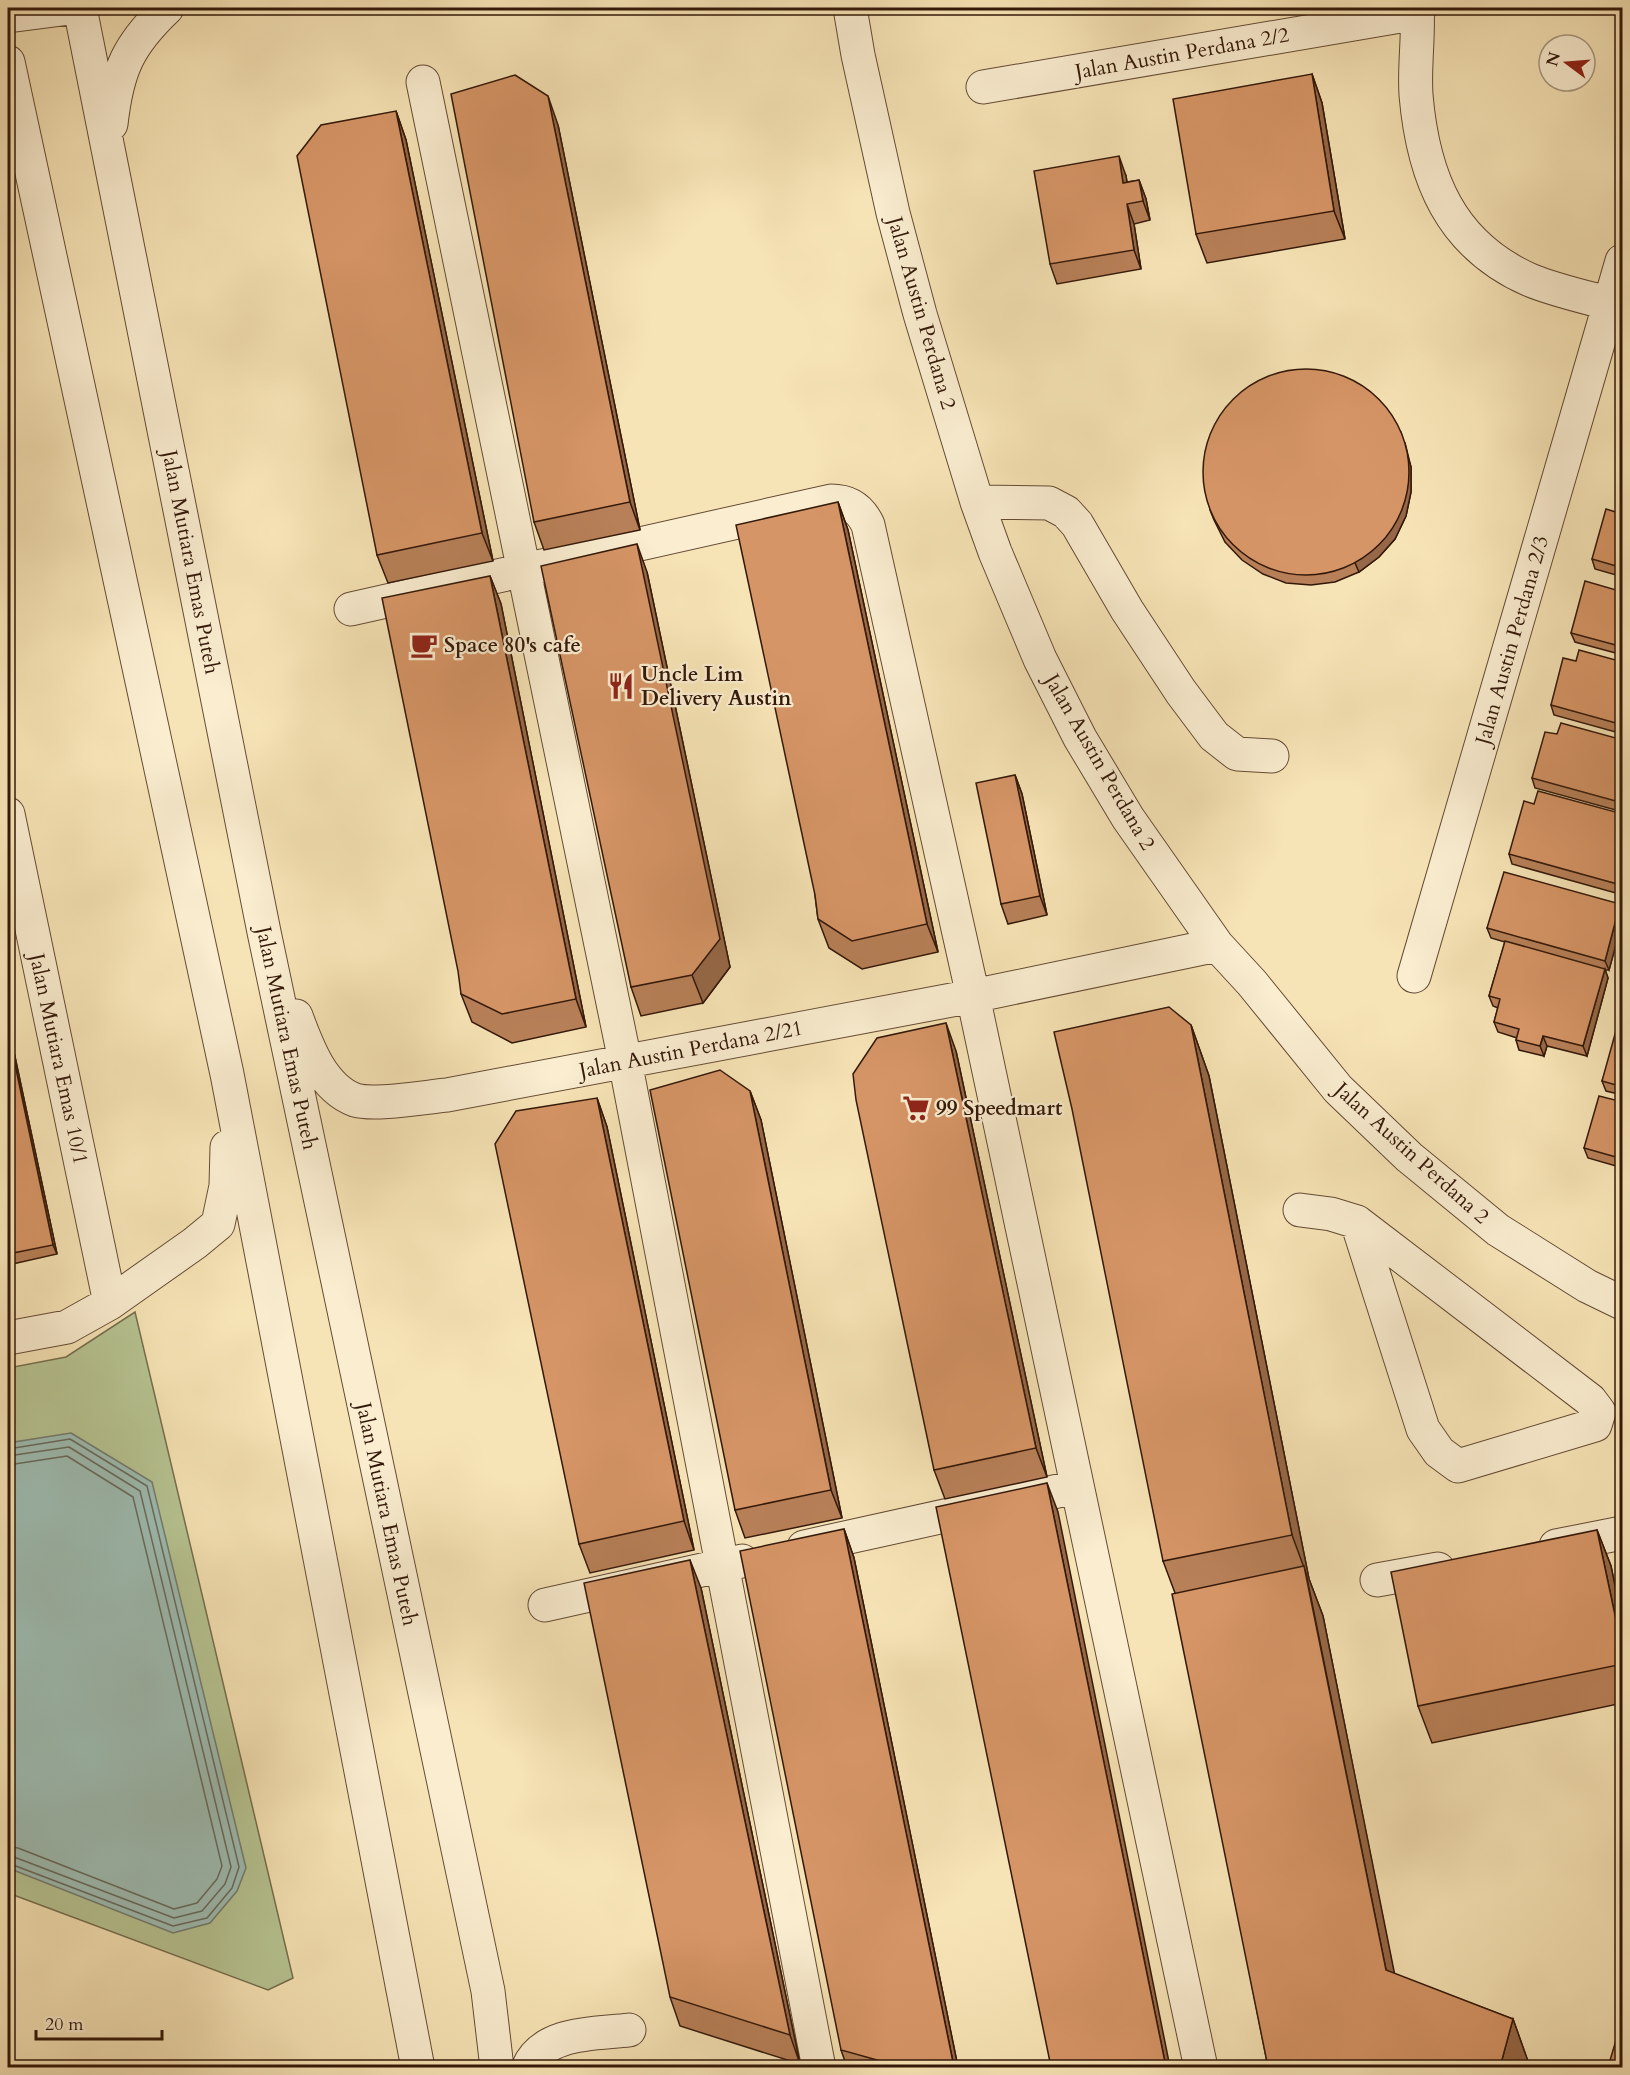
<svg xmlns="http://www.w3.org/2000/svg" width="1630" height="2075" viewBox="0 0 1630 2075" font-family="Cardo,serif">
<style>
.green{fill:#b7c593;stroke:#756e4e;stroke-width:1.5}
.water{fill:#9ebeb4;stroke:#737c70;stroke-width:1.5}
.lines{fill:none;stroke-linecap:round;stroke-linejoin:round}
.shore{stroke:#686b5e;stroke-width:1.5}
.minor-casing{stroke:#644b34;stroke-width:35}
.minor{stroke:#faedd0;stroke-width:33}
.wall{fill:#b88058;stroke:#331809;stroke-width:1.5}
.shaded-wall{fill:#966847;stroke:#331809;stroke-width:1.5}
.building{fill:#d69566;stroke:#331809;stroke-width:1.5}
.labels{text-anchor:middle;stroke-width:4.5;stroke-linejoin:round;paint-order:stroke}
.street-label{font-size:21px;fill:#331809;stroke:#faedd0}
.poi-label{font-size:21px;font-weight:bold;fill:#331809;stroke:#faedd0;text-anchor:start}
</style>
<rect width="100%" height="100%" fill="#f7e4b6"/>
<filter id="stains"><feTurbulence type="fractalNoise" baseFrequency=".00333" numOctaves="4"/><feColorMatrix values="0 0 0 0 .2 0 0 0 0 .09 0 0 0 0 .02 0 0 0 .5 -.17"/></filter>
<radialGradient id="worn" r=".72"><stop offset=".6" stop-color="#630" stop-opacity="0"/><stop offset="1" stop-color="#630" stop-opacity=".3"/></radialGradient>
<path class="green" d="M135,1312L293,1978L268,1990L8,1893V1368L66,1357Z"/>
<path class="water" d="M71,1433L152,1482L246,1868L237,1891L210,1923L173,1933L8,1868V1443Z"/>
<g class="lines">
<path class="shore" d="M8,1449L70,1439L147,1486L239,1867L232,1888L207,1918L173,1926L8,1863
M8,1456L69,1447L140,1491L231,1867L225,1884L202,1911L174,1918L14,1857L8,1856
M8,1465L67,1456L133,1497L222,1866L217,1879L197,1903L174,1909L18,1848L8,1847"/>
<defs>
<path id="minor" d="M80,8L264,932L488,1991L497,2068
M850,8L858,55L893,213L920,314L977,502L995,552L1040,659L1080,738L1128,818L1217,945L1252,983L1338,1089L1409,1157L1498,1230L1587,1286L1622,1303
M1417,8C1419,36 1414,66 1416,95C1423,177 1450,245 1530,280C1556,291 1594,299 1622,307
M8,16L70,8
M8,62L227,1074L418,2068
M423,82L625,1061L819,2068
M983,87L1418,13
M111,124C117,70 128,45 167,8
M977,502L1049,503L1066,512L1077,524L1127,610L1181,692L1214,736L1237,754L1272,756
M351,609L831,501C849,501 860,508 868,525L973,996L1201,2068
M8,814L110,1303
M1414,976L1622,261
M296,1016C307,1046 322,1088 355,1100C374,1106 425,1097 447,1095L973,996L1217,945
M1300,1210L1331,1214L1357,1222L1590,1400L1599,1412L1595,1425L1458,1466L1439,1452L1423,1429L1357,1222
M8,1338L67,1327L110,1303L195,1243L218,1224L226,1186L227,1147
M1556,1546L1622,1533
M804,1547L1076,1487
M1377,1580L1438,1569
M545,1605L742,1561
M528,2068C543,2031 597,2034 629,2030"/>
</defs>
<use href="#minor" class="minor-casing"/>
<use href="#minor" class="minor"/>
</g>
<path class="wall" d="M1312,74L1322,103L1345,239L1207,263L1196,234Z
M396,111L406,140L493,561L388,583L377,555Z
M558,125L640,530L544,550L534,522Z
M1126,176L1127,182L1139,180L1146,199L1150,220L1134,224L1141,269L1057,284L1050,264Z
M1405,443L1411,467V492L1406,516L1395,539L1379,557L1359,572L1335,582L1311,585L1286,583L1263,574L1242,560L1225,542L1214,520L1210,510Z
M1623,463V499L1619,498L1616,488Z
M1623,501V577L1595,569L1592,559L1619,513Z
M838,502L848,530L938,952L862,969L829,948L818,919L815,895Z
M647,572L730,967L703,1003L641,1016L631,987Z
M490,576L501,604L586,1027L512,1043L472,1022L461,994Z
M1623,592V655L1575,642L1571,633Z
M1576,661L1623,662V734L1554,715L1551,705Z
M1557,734L1623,740V812L1535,788L1532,778Z
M1015,775L1022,794L1047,915L1008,924L1001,904Z
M1534,804L1623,814V895L1512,864L1509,854Z
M1620,904L1623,910V919L1609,970H1605L1608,978L1587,1056L1547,1046L1544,1056L1519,1050L1516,1040L1517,1038L1498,1032L1494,1022L1498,1008L1493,1006L1489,996L1505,942L1491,938L1487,928Z
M8,1024L57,1254L8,1265Z
M1191,1025L1209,1076L1309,1579L1323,1616L1394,1974L1513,2019L1530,2067H1268L1175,1593L1163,1561Z
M1623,1029V1095L1606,1091L1602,1081Z
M956,1051L1047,1477L945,1499L934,1470Z
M750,1091L761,1120L842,1518L745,1538L735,1510Z
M597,1098L607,1127L694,1550L590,1573L579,1544Z
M1623,1102V1168L1588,1158L1584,1148Z
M844,1529L854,1558L958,2067H847L841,2050Z
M1597,1530L1611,1566L1623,1625V1703L1432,1743L1418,1706Z
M701,1588L800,2064L680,2026L670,1997Z"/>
<path class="shaded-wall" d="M1312,74L1322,103L1345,239L1334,211Z
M548,96L558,125L640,530L630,502Z
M396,111L406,140L493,561L482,533Z
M1119,156L1126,176L1130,202L1123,183Z
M1139,180L1146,199L1150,220L1143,201Z
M1127,204L1134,224L1141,269L1134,250Z
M1401,433L1411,467V492L1406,516L1395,539L1379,557L1359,572L1355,563Z
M838,502L848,530L938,952L927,924Z
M637,544L647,572L730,967L703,1003L692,975Z
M490,576L501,604L586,1027L576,999Z
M1015,775L1022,794L1047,915L1040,896Z
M1620,904L1623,910V919L1609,970L1605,961Z
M1605,969L1608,978L1587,1056L1583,1046Z
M946,1023L956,1051L1047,1477L1036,1448Z
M8,1024L57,1254L53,1245L8,1031Z
M1191,1025L1209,1076L1309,1579L1323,1616L1404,2021L1386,1970L1306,1573L1292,1535Z
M1543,1036L1547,1046L1544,1056L1540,1046Z
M750,1091L761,1120L842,1518L831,1490Z
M597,1098L607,1127L694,1550L684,1521Z
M1047,1483L1058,1512L1170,2067H1166Z
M844,1529L854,1558L958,2067H955L953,2062Z
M1597,1530L1611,1566L1623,1625V1653Z
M690,1560L701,1588L800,2064L790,2035Z
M1513,2019L1530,2067H1500Z"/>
<path class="building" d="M1312,74L1334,211L1196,234L1173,99Z
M515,75L548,96L630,502L534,522L451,94Z
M396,111L482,533L377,555L297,156L321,125Z
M1119,156L1123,183L1139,180L1143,201L1127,204L1134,250L1050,264L1034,171Z
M1203 472a103 103 0 1 1 206 0a103 103 0 1 1-206 0Z
M1623,463V490L1616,488Z
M1621,501H1623V568L1592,559L1606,509L1619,513Z
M838,502L927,924L852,941L818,919L815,895L736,525Z
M637,544L720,939L692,975L631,987L541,566Z
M490,576L576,999L502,1014L461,994L458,971L382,598Z
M1585,581L1623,592V647L1571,633Z
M1579,650L1623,662V725L1551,705L1563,658L1576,661Z
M1561,723L1623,740V803L1532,778L1545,732L1557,734Z
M1015,775L1040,896L1001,904L976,783Z
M1538,791L1623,814V879L1621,885L1509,854L1524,801L1534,804Z
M1504,872L1620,904L1605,961L1487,928Z
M1505,941L1605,969L1583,1046L1543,1036L1540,1046L1516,1040L1519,1029L1494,1022L1500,999L1489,996Z
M1169,1007L1191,1025L1292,1535L1163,1561L1072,1109L1054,1032Z
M946,1023L1036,1448L934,1470L856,1100L853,1074L877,1038Z
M1617,1027L1623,1029V1087L1602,1081Z
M8,1031L53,1245L8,1254Z
M720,1070L750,1091L831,1490L735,1510L650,1090Z
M1599,1096L1623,1102V1159L1584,1148Z
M597,1098L684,1521L579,1544L495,1144L516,1111Z
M1047,1483L1166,2067H1051L936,1507Z
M844,1529L953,2062L943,2067H902L841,2050L740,1551Z
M1597,1530L1623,1653V1664L1418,1706L1391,1572Z
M690,1560L790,2035L670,1997L584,1583Z
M1304,1566L1386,1970L1513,2019L1500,2067H1268L1172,1594Z
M1623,2017V2067H1608Z"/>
<defs>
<symbol id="cafe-bare" viewBox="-9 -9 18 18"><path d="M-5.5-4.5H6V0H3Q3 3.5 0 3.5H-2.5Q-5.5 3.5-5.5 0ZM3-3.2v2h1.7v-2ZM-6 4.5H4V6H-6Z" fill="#8f2418" stroke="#faedd0" stroke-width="2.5" paint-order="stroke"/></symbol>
<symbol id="restaurant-bare" viewBox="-9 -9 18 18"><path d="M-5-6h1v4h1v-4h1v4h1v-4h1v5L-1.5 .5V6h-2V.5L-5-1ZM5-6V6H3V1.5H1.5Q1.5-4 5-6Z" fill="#8f2418" stroke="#faedd0" stroke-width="2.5" paint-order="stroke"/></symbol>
<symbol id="supermarket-bare" viewBox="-9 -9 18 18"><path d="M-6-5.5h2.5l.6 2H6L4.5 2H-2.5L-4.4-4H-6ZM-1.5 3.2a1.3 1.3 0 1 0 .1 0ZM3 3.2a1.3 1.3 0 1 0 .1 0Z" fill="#8f2418" stroke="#faedd0" stroke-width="2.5" paint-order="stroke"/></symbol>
</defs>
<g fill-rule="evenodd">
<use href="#cafe-bare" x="405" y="626" width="38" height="38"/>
<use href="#restaurant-bare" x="602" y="667" width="38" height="38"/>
<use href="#supermarket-bare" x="897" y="1089" width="38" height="38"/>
</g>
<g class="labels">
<g class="street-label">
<text transform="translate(1182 53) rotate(-10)" y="7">Jalan Austin Perdana 2/2</text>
<text transform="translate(922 313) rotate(74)" y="7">Jalan Austin Perdana 2</text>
<text transform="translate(191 562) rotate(79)" y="7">Jalan Mutiara Emas Puteh</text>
<text transform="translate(1512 640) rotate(-74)" y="7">Jalan Austin Perdana 2/3</text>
<text transform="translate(1100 762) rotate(60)" y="7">Jalan Austin Perdana 2</text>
<text transform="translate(287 1038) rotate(78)" y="7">Jalan Mutiara Emas Puteh</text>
<text transform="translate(691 1049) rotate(-11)" y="7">Jalan Austin Perdana 2/21</text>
<text transform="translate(59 1059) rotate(78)" y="7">Jalan Mutiara Emas 10/1</text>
<text transform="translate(1412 1153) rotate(42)" y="7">Jalan Austin Perdana 2</text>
<text transform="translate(387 1514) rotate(78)" y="7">Jalan Mutiara Emas Puteh</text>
</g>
<g class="poi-label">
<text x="444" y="652">Space 80's cafe</text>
<text x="641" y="681">Uncle Lim<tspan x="641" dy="24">Delivery Austin</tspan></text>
<text x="936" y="1115">99 Speedmart</text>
</g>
</g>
<rect width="1630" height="2075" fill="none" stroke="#f7e4b6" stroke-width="30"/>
<rect x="9" y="9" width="1612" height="2057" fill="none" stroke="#331809" stroke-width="3"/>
<rect x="15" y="15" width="1600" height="2045" fill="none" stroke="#331809" stroke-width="1.5"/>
<g transform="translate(1567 63) rotate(286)"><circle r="28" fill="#faedd0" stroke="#aa9880" stroke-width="1.5"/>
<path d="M0-4.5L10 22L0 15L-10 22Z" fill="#8f2418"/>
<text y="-9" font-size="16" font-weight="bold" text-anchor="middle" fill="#331809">N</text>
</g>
<path d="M36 2030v9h126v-9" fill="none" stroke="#331809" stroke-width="3"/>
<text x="45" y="2030" font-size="18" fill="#331809" stroke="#faedd0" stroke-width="4.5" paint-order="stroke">20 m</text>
<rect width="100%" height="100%" filter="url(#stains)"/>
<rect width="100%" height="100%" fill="url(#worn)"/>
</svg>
